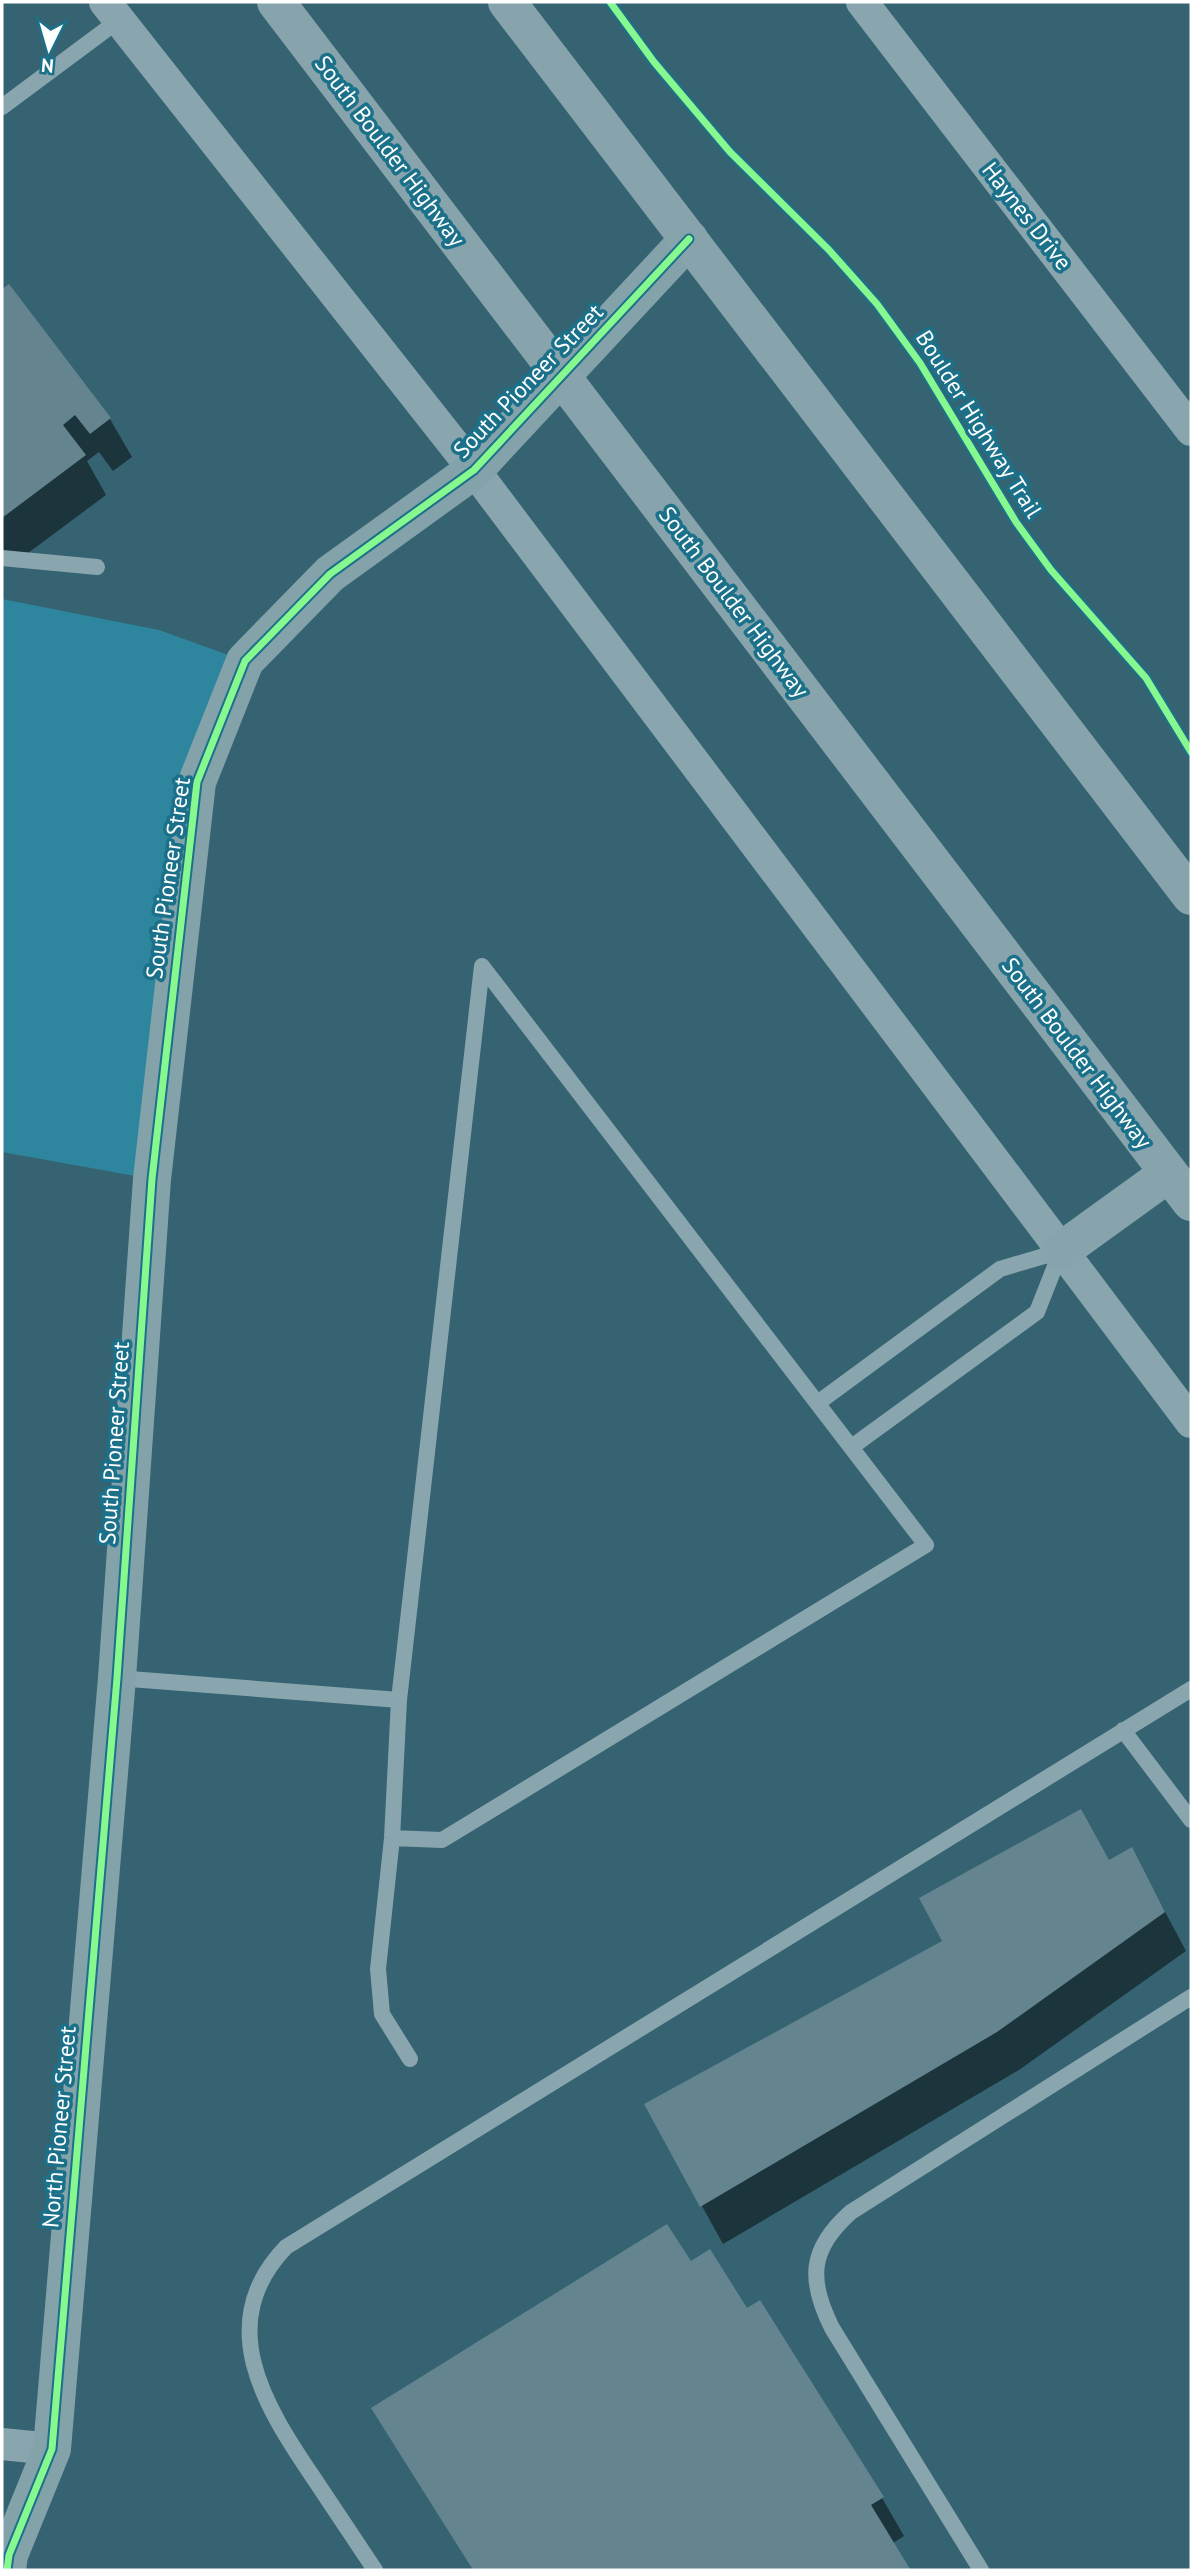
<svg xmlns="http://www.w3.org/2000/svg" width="1193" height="2572" viewBox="0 0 1193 2572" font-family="'PT Sans',sans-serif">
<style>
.green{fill:#2d869e}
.shadow{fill:#0007}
.building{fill:#64858f}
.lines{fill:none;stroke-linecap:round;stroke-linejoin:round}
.lane{stroke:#89a6af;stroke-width:16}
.street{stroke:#89a6af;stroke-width:32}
.secondary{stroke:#83a2aa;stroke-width:38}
.primary{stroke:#87a4ad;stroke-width:38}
.cycleway-casing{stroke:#1c718a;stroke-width:11}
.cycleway{stroke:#87f88f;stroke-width:7}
.labels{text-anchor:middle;stroke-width:7;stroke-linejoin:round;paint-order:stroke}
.street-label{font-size:23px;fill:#fff;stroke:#1c718a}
</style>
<rect width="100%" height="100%" fill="#356371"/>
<path class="green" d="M2,599L159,630L245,661L197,782L152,1179L2,1152Z"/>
<path class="shadow" d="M9,286L110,419L132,457L113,471L99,452L87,461L106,495L12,565L2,552V291Z
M1132,1850L1186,1951L1019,2070L723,2244L646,2105L944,1942Z
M690,2264L747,2311L882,2498L904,2536L893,2543L909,2570H473L373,2408Z"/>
<path class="building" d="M9,284L111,418L90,434L75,415L63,425L86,455L2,518V289Z
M1081,1809L1109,1860L1132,1847L1165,1912L997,2032L700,2207L644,2104L942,1941L919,1898Z
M667,2224L691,2261L710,2249L747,2308L760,2300L884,2497L871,2505L910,2569L473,2570L371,2408Z"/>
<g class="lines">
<path class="lane" d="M2,107L119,20
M2,558L97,567
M819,1402L1000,1269L1061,1251
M853,1446L1037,1312L1061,1251
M117,1678L399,1700
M1123,1730L1191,1820
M392,1838L442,1840L926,1545L482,966
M410,2059L382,2014L378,1969L392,1838L399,1700L482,966
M375,2570C354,2539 334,2508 313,2477C264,2405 213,2323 286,2247L1191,1689
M981,2570L832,2328C808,2280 809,2249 851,2212L1191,1997"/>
<path class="street" d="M105,2L474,470L1191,1422
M862,2L1191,430
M2,2444L52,2449"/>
<path class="secondary" d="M7,2570L9,2555L52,2449L117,1678L152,1179L197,782L245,661L330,574L474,470L689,239"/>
<path class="primary" d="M276,2L1191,1202
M507,2L1191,896
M1061,1251L1169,1173"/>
<defs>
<path id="cycleway" d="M610,2L654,62L730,152L829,250L877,304L920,363L1016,522L1051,570L1146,678L1191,752
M7,2570L9,2555L52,2449L117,1678L152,1179L197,782L245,661L330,574L474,470L689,239"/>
</defs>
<use href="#cycleway" class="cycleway-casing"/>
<use href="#cycleway" class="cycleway"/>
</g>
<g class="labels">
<g class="street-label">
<text transform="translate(390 151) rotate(53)" y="8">South Boulder Highway</text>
<text transform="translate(1027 216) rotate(52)" y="8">Haynes Drive</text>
<text transform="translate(528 381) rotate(-46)" y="8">South Pioneer Street</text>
<text transform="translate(979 424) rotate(58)" y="8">Boulder Highway Trail</text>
<text transform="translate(734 602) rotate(53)" y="8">South Boulder Highway</text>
<text transform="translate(168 878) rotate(-82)" y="8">South Pioneer Street</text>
<text transform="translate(1077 1053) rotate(53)" y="8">South Boulder Highway</text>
<text transform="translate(114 1443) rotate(-86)" y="8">South Pioneer Street</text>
<text transform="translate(59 2127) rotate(-85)" y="8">North Pioneer Street</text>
</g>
</g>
<rect width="1193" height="2572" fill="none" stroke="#ffffff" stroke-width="7"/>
<g transform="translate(49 49) rotate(185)" stroke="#1c718a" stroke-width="5" paint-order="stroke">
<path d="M0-5L12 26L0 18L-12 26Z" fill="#ffffff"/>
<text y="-10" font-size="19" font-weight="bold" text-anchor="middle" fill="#ffffff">N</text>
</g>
</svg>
